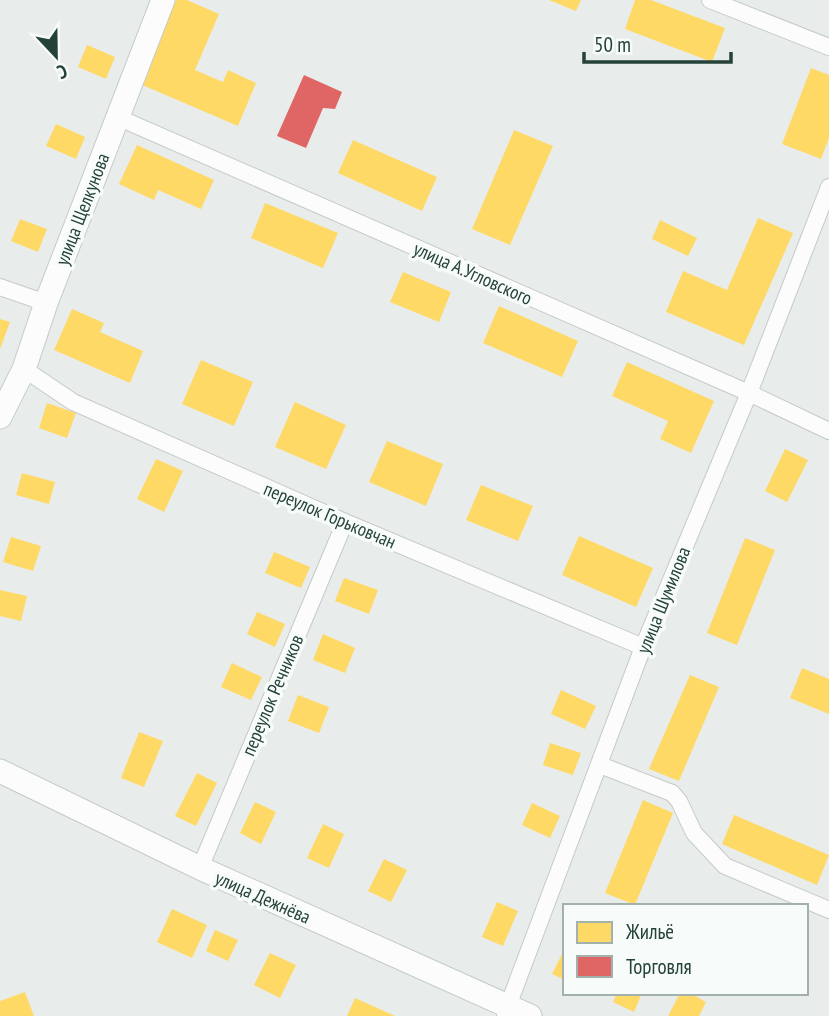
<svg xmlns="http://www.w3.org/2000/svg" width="829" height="1016" viewBox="0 0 829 1016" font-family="'PT Sans Narrow',sans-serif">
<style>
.homes{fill:#ffd966}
.shops{fill:#e06666}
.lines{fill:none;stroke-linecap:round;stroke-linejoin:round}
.street-casing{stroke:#c5cac8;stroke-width:18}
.secondary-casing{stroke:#c3cbc8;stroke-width:25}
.street{stroke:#fcfcfc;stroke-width:16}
.secondary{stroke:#fcfcfc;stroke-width:23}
.labels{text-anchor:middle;stroke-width:7;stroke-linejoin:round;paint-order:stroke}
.street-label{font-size:19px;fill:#24423a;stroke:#f7fbf9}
</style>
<rect width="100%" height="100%" fill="#e8edeb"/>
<path class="homes" d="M176,0H187L219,14L195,70L223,82L228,70L256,83L238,126L140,84Z
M549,0H581L576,11Z
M635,0H651L725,28L712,62L625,29Z
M87,45L115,57L106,79L78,67Z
M811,68L829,75V138L821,159L782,144Z
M56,124L85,137L76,159L46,146Z
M514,130L553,146L510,245L472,229Z
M353,140L437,177L422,211L338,173Z
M137,145L214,180L201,209L158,190L154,200L119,184Z
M265,203L338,233L323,268L251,238Z
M758,218L793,233L744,345L666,312L683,271L727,290Z
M20,219L47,229L38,252L11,241Z
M660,220L697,238L688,256L652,239Z
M403,272L451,292L439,322L390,302Z
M499,306L578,341L562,377L483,343Z
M72,309L104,323L100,332L143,351L130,383L54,350Z
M0,319L10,322L0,349Z
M201,360L253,382L234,426L182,404Z
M627,362L714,401L691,453L660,439L668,421L612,396Z
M295,402L346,425L326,469L275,447Z
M47,403L76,413L67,438L39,428Z
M387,441L443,464L426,506L369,482Z
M785,449L808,460L787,502L765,491Z
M156,459L183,471L164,512L137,499Z
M22,473L55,482L49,504L16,495Z
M481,485L533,506L518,541L466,520Z
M579,536L653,568L636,607L562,575Z
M11,537L41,546L33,571L3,562Z
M745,538L775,550L737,645L707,633Z
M274,552L310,567L301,588L265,573Z
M344,578L378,590L369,614L335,601Z
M0,590L27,596L21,621L0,616Z
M257,612L285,624L275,647L247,634Z
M323,634L355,648L345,673L313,660Z
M232,663L262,677L251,700L221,687Z
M802,668L829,679V714L790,698Z
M690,675L719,687L679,781L649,769Z
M561,690L596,706L585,729L551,714Z
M298,695L329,707L319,733L288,721Z
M139,732L163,741L144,787L121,778Z
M550,743L581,753L573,775L543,765Z
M197,773L217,783L196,826L175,816Z
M643,800L673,813L635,905L605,893Z
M255,802L276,812L261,844L240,833Z
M532,803L560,816L550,838L522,825Z
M734,815L829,855L817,885L722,844Z
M323,824L344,834L329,868L307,858Z
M384,859L407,870L391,902L368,891Z
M497,902L518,911L503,946L482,937Z
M172,909L207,925L192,958L157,942Z
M215,930L238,940L228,961L206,951Z
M565,948V980L552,974Z
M270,953L296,965L280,998L254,985Z
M25,992L34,1016H0V1001Z
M617,993H642L634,1012L613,1002Z
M680,993H690L706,1002L699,1016H668Z
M355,998L395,1016H347Z"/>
<path class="shops" d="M304,75L342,92L335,109L323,108L306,148L277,136Z"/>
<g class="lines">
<defs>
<path id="street" d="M710,0L829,47
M117,117L749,393L829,431
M0,287L46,303
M24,369L73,402L345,522L643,647
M600,765L672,793L679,801L694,833L725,866L829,910
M200,868L345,522
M505,1014L643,647L749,393L829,187"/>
<path id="secondary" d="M0,417L24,369L46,303L163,0
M0,771L200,868L530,1016"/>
</defs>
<use href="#street" class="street-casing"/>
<use href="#secondary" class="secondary-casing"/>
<use href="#street" class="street"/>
<use href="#secondary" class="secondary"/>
</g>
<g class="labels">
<g class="street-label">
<text transform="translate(82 209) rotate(-69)" y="7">улица Щелкунова</text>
<text transform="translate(473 273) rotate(24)" y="7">улица А.Угловского</text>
<text transform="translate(330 515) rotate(23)" y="7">переулок Горьковчан</text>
<text transform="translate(663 600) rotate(-68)" y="7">улица Шумилова</text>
<text transform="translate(272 695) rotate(-67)" y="7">переулок Речников</text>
<text transform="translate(263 897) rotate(24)" y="7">улица Дежнёва</text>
</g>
</g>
<rect x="563" y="904" width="245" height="91" fill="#f7fbf9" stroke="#a3b1ad" stroke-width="2"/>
<rect x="577" y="922" width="35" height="21" fill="#ffd966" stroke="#a3b1ad" stroke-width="2"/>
<text x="626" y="939" font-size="21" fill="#24423a">Жильё</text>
<rect x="577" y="956" width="35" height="21" fill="#e06666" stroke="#a3b1ad" stroke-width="2"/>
<text x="626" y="974" font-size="21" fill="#24423a">Торговля</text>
<g transform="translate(56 56) rotate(158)" stroke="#f7fbf9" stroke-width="5" paint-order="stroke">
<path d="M0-5L12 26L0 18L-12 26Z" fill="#24423a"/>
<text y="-10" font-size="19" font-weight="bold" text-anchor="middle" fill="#24423a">С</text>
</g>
<path d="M584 52v10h147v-10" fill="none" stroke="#24423a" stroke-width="3.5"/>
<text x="594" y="52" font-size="21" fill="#24423a" stroke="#f7fbf9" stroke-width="5" paint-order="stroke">50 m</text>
</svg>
